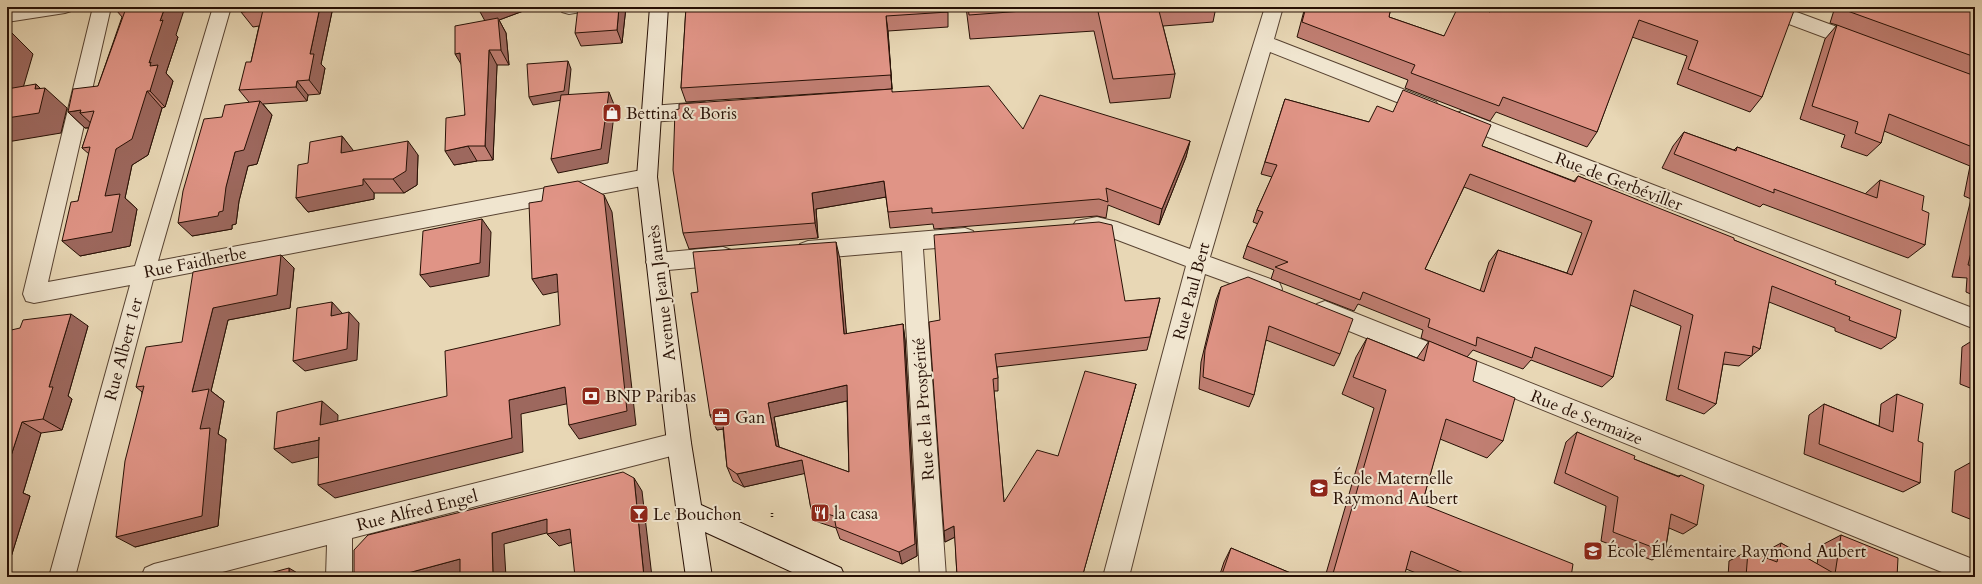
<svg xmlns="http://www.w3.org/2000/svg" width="1982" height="584" viewBox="0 0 1982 584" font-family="Cardo,serif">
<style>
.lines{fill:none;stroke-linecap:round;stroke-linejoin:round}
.service-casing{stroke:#574231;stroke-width:2}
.minor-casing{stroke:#574231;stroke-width:2}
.secondary-casing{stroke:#271005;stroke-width:2}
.path{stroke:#271005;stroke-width:2.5;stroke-dasharray:1 2;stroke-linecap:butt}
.service{fill:#f0e5cf;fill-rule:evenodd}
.minor{fill:#f0e5cf;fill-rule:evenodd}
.secondary{fill:#f0e5cf;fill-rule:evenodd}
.wall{fill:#c17f73;stroke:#271005;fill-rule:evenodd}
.shaded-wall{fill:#9d685e;stroke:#271005}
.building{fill:#e09486;stroke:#271005;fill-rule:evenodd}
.labels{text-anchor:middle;stroke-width:4;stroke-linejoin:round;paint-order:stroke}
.poi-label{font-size:17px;fill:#271005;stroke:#f0e5cf;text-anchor:start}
.street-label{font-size:17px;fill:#271005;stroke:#f0e5cf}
</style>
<rect width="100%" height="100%" fill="#e8d7b5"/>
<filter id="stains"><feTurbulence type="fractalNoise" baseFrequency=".005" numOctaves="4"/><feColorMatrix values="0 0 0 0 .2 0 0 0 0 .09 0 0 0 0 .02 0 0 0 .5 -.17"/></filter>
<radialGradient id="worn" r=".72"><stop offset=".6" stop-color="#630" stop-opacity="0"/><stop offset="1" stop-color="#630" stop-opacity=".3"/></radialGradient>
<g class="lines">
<defs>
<path id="service" d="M28,7H73L71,11L65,13L7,22V10Z"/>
<path id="minor" d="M93,7H111L48,282L135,266L213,7H231L158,261L647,169L654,171L657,177L654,183L647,185L153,280L75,577H49L130,285L34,303L26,301L23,294Z
M560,7H583L581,12L569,14L562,12Z
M1265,7H1283L1274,39L1436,102L1439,107L1436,112L1429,114L1422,112L1270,52L1210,257L1279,282L1282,289L1279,296L1271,298L1205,274L1129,577H1103L1186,266L1115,239L1097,235L1083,236L1076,233L1072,227L1076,221L1097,217L1117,222L1190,249Z
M1755,7H1783L1867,38L1869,43L1867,48L1860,50L1853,48L1757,12Z
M704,102L711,105L714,110L711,115L704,118L651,122L644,119L641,114L644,109L651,106Z
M1462,111L1975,309V329L1455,124L1452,119L1455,114Z
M965,228L973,231L976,237L973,243L965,246L923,249L946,577H920L902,251L808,259L800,256L797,250L800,244L808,241Z
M723,247L731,250L734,256L731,262L723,265L657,271L649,268L646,262L649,256L657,253Z
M1325,301L1975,560V577H1954L1317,318L1314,311L1317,304Z
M679,432L687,435L691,443L687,451L679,454L352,538V577H326L327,545L203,577H141L145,568L154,564Z"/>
<path id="secondary" d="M650,7H668L657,177L691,443L701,505L841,568L845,577H803L705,532L712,577H686L667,443L637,177Z"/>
</defs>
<use href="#service" class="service-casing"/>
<use href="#minor" class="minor-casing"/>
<use href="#secondary" class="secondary-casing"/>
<path class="path" d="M772,513V519"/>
<use href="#service" class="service"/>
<use href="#minor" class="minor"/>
<use href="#secondary" class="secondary"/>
</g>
<path class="wall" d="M119,7L176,35L178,37L166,73L173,81L165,107L162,108L148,155L132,165L125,198L137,209L130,246L80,256L78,201L89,154L82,148L89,128H85L68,112L98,86L122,17L117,11Z
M243,7H333L321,64L325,68L320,94L308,95L307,101L263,104L272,115L257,164L248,166L239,201L236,224L232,225V229L192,236L222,117L249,102L239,90L251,62L259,26L253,27L241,12Z
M534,7L499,20L506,33L509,65H497L493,160L477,161L454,165L485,21Z
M626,7L622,43L581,46L575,33Z
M686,7L948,12V27L888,31L892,89L686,102L681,88Z
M966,7H1216L1213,22L1163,26L1175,74L1170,98L1110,103L1094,31L970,39Z
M1305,7H1391L1389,17L1444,36L1488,11L1490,7H1793L1762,97L1750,112L1677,84L1687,56L1632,37L1597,132L1587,147L1496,112L1490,121L1405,88L1408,80L1297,37Z
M1835,7H1975V296L1966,292L1967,278L1952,277L1971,199L1964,196L1970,166L1884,131L1881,143L1867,156L1841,147L1845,135L1800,119L1825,39L1837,25L1830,23Z
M892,92L1023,129L1190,141L1186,157L1159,225L1108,205L1106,218L1097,216L934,229L933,224L890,228L886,197L816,209L818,238L689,249L683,233Z
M1285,99L1369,122L1482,146L1574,181L1578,176L1734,240L1835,284L1896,338L1881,349L1835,331V328L1769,302L1760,349L1739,366L1723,364L1716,404L1704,414L1666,400L1681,326L1630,305L1613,377L1602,387L1531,360L1523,369L1473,350L1467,357L1421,338L1423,330L1358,304L1354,311L1271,279L1274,270L1243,258L1247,246L1258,224L1253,222L1257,210L1272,177L1261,174ZM1464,187L1582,233L1567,273L1498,250L1489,262L1480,291L1425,269Z
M1684,132L1734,150L1737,147L1865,194L1880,180L1922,210L1925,245L1908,258L1763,204L1760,207L1662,168L1673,146Z
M342,136L353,151L418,155L417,185L404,193H374V199L308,212L296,198L308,163Z
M840,259L846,334L903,324L905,340L917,556L902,564L840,539L836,528L815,521L811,509L805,473L744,487L733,481L727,467L723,429L717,430L710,415ZM847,401L849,472L779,447L774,417Z
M294,268L290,308L228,320L211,391L224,401L218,434L226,439L218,526L135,547L142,392L136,387Z
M1221,287L1340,354L1334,366L1266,340L1254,395L1249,407L1199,389L1201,362L1216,300Z
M1160,298L1147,350L997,367L998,378V391H994L1004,502L1058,456L1136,384L1082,577H957L955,537L945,542L940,320Z
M88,326L68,396L72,399L62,430L41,433L23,493L30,496L11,557L7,558V331Z
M1367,338L1417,358L1429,341L1473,381L1503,441L1487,458L1440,439L1422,504L1571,577H1426L1406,569L1404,577H1325L1374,408L1342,394L1356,357Z
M1975,339V390L1960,384L1962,347Z
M1897,394L1918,441L1920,483L1903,492L1804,454L1809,415L1824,404L1879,426L1881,404Z
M1577,432L1634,459L1678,476L1681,475L1697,525L1683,534L1669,528L1665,552L1652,560L1601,541L1606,506L1554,483L1566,442Z
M1975,460V521L1952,512L1955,471Z
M1841,535L1897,577H1728L1729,561L1748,551L1761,556V554L1781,543L1817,564L1820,546Z
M1231,548L1300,577H1219L1224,562Z"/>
<path class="shaded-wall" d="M165,7H185L176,35L178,37L166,73L173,81L165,107L150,91V66L149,63L160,21Z
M320,7H333L321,64L325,68L320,94L309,80L310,54Z
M488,7H534L499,20L506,33L509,65L479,10Z
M619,7H626L622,43L617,30Z
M886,16L888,31L892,89L891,75Z
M12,33L33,54L16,112L7,104V48Z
M489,50L497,65L493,160L485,146Z
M460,53L464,69L455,54Z
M568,61L571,69L568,99L533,105L529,97Z
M297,81L308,95L307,101L296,87Z
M36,84L44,92L45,88L67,108L61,133L7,142V118L35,89Z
M147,91L162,108L148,155L132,165L125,198L137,209L130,246L80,256L62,241L116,149Z
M609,92L615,107L608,163L558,173L551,159Z
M260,101L272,115L257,164L248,166L239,201L236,224L232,225V229L192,236L178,223L219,212L235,152Z
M81,110L80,113L95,127L85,128L68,112Z
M342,136L353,150V167L341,153Z
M408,141L418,155L417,185L404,193L393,179Z
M1190,141L1186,157L1159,225L1162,209Z
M468,146L477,161L454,165L445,151Z
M363,179L374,193V199L308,212L296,198Z
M884,181L886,197L816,209L818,238L815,223L812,193Z
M604,195L612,212L636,425L579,439L569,425Z
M482,219L491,232L489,276L430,287L420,275Z
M836,242L840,259L848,350L844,334Z
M281,255L294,268L290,308L228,320L211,391L224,401L218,434L226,439L218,526L135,547L116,537L200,429L192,392L213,308Z
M557,274L566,290L543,295L532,279Z
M332,302L342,313L341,327L331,316Z
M349,312L359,323L357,360L305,371L293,361Z
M71,314L88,326L68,396L72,399L62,430L43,419L49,387Z
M903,324L905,340L917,556L902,564L899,552Z
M1136,384L1082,577H1080Z
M847,385L851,400L774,417L781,459L776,446L768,403Z
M565,387L575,402L521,414L523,452L335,498L318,485L509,400Z
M322,401L338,415L337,439L320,425Z
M722,413L728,428L717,430L710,415Z
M22,422L41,433L23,493L30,496L11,557L7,555V468Z
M319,440L336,453L292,463L274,449Z
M802,460L807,473L744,487L737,474Z
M634,478L642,491L652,577H644Z
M547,519L558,530L504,544L506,577H493L492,533Z
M954,526L955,537L945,542L944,531Z
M570,529L580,540L559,546L547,534Z
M460,559L474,570L446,577H408V573Z
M289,568L304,577H289Z"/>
<path class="building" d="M119,7H165L160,21L163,20L149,63L151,62L150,66L158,65L150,91H147L132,139L116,149L105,196L120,194L112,232L62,241L71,202L78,201L90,147L82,148L94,111L80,113L81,110L68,112L73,89L98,86L125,11H117Z
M243,7H320L310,54H314L309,80L297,81L296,87L239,90L246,62H251L263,10L241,12Z
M478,7H488L479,10Z
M578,7H619L617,30L575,33Z
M686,7H947L948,12L886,16L891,75L681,88Z
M968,7H1077L969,15Z
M1097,7H1158L1175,74L1113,79Z
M1306,7H1391L1389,17L1444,36L1458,7H1477L1490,12L1492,7H1793L1795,8L1762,97L1688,69L1698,41L1639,20L1597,132L1503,97L1499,106L1411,73L1415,65L1302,22Z
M1843,7H1975V57L1842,9Z
M498,18L501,50H489L485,146H468L445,151L446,118L465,115L460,53L455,54V26Z
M1837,25L1975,76V148L1889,114L1881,143L1855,133L1858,122L1812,106Z
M12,33L7,48V34Z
M568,61L564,91L529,97L527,64Z
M36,84L35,89L45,88L39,113L7,118V89Z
M989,86L1023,129L1040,95L1190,141L1162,209L1106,188L1108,202L1099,199L932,213V208L888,212L884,181L812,193L815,223L683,233L673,170L675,110L679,109V104L892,89V92Z
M1403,90L1491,125L1482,146L1575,182L1578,176L1734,238V240L1836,281L1835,284L1901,310L1896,338L1849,320L1850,317L1772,286L1760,349L1753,346L1752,356L1725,352L1716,404L1678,389L1693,315L1634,290L1613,377L1535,347L1532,358L1477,337L1476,346L1428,327L1430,319L1363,292L1360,300L1275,267L1288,262L1247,246L1263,212L1257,210L1277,165L1265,162L1285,99L1369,122L1377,106L1393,112ZM1470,174L1592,221L1572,275L1498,250L1484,292L1425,269Z
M609,92L601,149L551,159L561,95Z
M260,101L244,150L235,152L226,187L223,211L219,212L218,216L178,223L183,191L204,119L222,117L225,105Z
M1684,132L1736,151L1737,147L1877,198L1880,180L1924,196L1922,210L1929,213L1925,245L1774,189V193L1674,154Z
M342,136L341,153L408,141L406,171L393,179H363V185L296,198L298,165L308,163L310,142Z
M578,181L604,195L627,411L569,425L565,387L509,400L512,438L318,485L319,437V440L274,449L277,412L322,401L320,425L447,396L445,351L560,325L557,274L532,279L529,203L542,201L544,187Z
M482,219L480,263L420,275L423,231Z
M1099,222L1112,225L1125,301L1160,298L1150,337L995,354L998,378L993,379L1004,502L1037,450L1058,456L1085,371L1136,384L1083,574L1080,577H966L957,575L954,526L944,531L929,322L940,320L934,235Z
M1975,236V266L1968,265Z
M836,242L844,334L903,324L915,544L899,552L836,527L834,516L811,509L802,460L737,474L727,467L722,413L710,415L691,293L698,292L693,252ZM847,385L849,472L776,446L768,403Z
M281,255L277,295L213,308L192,392L209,389L200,429L210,428L202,516L116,537L125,461L144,386L136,387L146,347L182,342L193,272Z
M1248,277L1353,319L1340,354L1269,326L1254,395L1203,377L1205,350L1221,287Z
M332,302L331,316L349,312L347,349L293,361L297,308Z
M71,314L49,387H53L43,419L22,422L7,468V331L20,328L23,320Z
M1367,338L1424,361L1429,341L1477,361L1473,381L1515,398L1503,441L1446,419L1422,504L1573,564L1571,577H1473L1411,551L1404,577H1332L1386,390L1353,377Z
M1897,394L1923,404L1918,441L1923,443L1920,483L1819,444L1824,404L1893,432Z
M1577,432L1635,456L1634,459L1679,477L1681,475L1704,485L1697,525L1671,514L1665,552L1613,532L1618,497L1565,473Z
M1975,460V503L1973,502Z
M623,472L634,478L644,577H575L570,529L547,534V519L492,533L493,577H460V559L408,573V577H354V550L368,535Z
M7,486H9L7,494Z
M1841,535L1898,558L1897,577H1746L1748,551L1777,562L1781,543L1835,574Z
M1231,548L1300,577H1221Z
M289,568V577H255Z"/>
<defs>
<symbol id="shop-square" viewBox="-11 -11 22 22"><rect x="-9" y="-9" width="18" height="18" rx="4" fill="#8f2418" stroke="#f0e5cf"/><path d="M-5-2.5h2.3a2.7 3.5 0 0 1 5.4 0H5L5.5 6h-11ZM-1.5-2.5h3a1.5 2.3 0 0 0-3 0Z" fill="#fff"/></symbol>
<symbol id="bank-square" viewBox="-11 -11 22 22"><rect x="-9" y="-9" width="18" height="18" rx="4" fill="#8f2418" stroke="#f0e5cf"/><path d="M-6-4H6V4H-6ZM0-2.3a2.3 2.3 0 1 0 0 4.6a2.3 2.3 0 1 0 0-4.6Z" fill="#fff"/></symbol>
<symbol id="office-square" viewBox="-11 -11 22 22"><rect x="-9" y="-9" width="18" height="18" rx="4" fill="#8f2418" stroke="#f0e5cf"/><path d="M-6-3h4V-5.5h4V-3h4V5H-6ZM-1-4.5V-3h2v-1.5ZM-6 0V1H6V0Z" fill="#fff"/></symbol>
<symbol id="school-square" viewBox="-11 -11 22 22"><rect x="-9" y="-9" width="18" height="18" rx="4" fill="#8f2418" stroke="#f0e5cf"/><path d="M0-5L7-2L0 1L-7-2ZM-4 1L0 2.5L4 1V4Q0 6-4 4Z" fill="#fff"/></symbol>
<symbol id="restaurant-square" viewBox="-11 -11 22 22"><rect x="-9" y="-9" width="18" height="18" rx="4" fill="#8f2418" stroke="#f0e5cf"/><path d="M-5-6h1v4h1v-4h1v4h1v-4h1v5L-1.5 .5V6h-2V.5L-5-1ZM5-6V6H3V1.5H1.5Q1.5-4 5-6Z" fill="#fff"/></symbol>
<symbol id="bar-square" viewBox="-11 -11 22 22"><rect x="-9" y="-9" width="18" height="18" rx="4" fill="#8f2418" stroke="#f0e5cf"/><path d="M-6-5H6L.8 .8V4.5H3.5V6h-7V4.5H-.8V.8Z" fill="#fff"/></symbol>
</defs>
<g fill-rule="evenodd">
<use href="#shop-square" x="601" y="102" width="22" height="22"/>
<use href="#bank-square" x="580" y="385" width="22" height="22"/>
<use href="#office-square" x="710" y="406" width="22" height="22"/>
<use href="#school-square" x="1308" y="477" width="22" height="22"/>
<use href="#restaurant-square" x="809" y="502" width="22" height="22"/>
<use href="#bar-square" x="628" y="503" width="22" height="22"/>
<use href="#school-square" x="1582" y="540" width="22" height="22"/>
</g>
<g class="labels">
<g class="poi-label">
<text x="626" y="119">Bettina &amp; Boris</text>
<text x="605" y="402">BNP Paribas</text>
<text x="735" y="423">Gan</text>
<text x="1333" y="484">École Maternelle<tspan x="1333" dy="20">Raymond Aubert</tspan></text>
<text x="834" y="519">la casa</text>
<text x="653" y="520">Le Bouchon</text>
<text x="1607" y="557">École Élémentaire Raymond Aubert</text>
</g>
<g class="street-label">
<text transform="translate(1619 181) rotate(21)" y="6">Rue de Gerbéviller</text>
<text transform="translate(195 262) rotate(-11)" y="6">Rue Faidherbe</text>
<text transform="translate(1191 291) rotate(-75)" y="6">Rue Paul Bert</text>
<text transform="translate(661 293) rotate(-97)" y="6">Avenue Jean Jaurès</text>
<text transform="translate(123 349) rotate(-75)" y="6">Rue Albert 1er</text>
<text transform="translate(923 409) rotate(-94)" y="6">Rue de la Prospérité</text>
<text transform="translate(1587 417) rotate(22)" y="6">Rue de Sermaize</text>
<text transform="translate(417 510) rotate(-14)" y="6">Rue Alfred Engel</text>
</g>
</g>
<rect width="1982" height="584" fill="none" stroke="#e8d7b5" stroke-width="24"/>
<rect x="8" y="8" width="1966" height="568" fill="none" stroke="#271005" stroke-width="2"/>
<rect x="12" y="12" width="1958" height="560" fill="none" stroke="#271005"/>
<rect width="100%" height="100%" filter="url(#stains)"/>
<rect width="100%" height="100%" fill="url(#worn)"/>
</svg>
